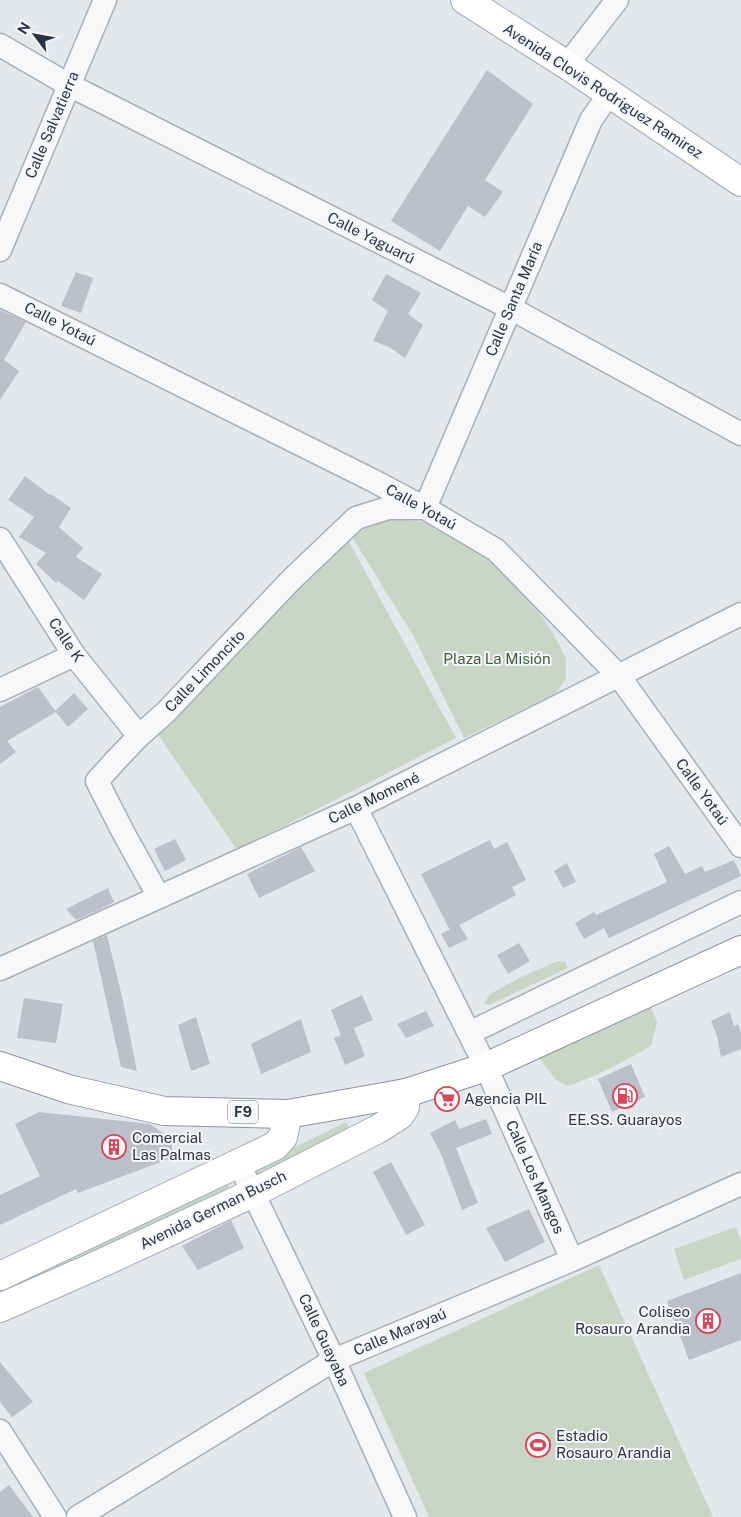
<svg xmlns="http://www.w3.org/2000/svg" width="741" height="1517" viewBox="0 0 741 1517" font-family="'Public Sans',sans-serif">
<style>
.green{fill:#c9d6c5}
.building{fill:#bbc0ca}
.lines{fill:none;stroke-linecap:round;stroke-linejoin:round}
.minor-casing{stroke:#a9aeb7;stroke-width:25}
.major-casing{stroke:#a3abb8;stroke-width:30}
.highway-casing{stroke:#8b94a3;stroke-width:30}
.minor{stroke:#f7f8fa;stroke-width:22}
.major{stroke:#fff;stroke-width:28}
.highway{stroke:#fff;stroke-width:28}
.labels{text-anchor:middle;stroke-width:4;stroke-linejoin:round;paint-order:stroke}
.shield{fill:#f4f6f9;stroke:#676e7b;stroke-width:1}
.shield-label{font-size:14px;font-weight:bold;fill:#2b3445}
.street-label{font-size:15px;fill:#2b3445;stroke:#f4f6f9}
.park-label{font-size:15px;fill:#3f6138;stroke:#f4f6f9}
.poi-label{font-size:15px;fill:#2b3445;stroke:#f4f6f9;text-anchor:start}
</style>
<rect width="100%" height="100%" fill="#e4e7ec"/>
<path class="green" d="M381,520H407L432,523L446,529L506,573L519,584L536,608L553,633L566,658V679L554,695L464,738L414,637L349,532Z
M347,538L456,738L237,850L157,733Z
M558,961L565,962L568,968L489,1005L484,1004L490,994L521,977Z
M651,1007L657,1022L651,1046C625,1061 597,1076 568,1086L557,1081L539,1058Z
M346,1122L350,1130L260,1179L254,1167Z
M225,1179L233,1197L0,1299V1284Z
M736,1227L741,1241V1259L684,1280L674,1249Z
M599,1265L713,1517H429L364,1373Z"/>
<path class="building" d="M487,70L533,104L485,180L503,192L485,217L468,206L440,251L391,221Z
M76,272L93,278L81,313L61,306Z
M386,274L421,293L408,314L423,325L405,358L389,347L373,341L388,311L372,300Z
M0,310L26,322L4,360L19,371L0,400Z
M25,476L50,495L51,494L71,508L59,527L83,548L76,557L102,574L84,600L58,581L56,583L36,564L46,553L19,537L34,517L8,500Z
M38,687L56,712L7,741L16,752L0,764V707Z
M74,693L88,709L68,727L55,711Z
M175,839L186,860L165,871L154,849Z
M490,840L494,849L507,842L526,880L512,887L516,895L450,930L421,874Z
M669,846L685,874L702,866L705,872L734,860L741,876L609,938L604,928L584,939L575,923L594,912L596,915L667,882L654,854Z
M301,847L315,871L259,898L247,874Z
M567,863L576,882L563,888L554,871Z
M108,888L114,902L101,909L76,920L66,909Z
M459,925L468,939L449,948L441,934Z
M107,935L123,1001L137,1071L121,1067L93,941Z
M519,943L530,961L508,974L497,955Z
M362,995L373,1020L354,1028L365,1056L345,1065L334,1038L341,1035L331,1010Z
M24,998L63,1004L56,1043L17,1038Z
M426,1011L434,1026L406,1038L397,1024Z
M730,1012L734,1026L738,1024L741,1033V1049L721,1057L717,1036L711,1021Z
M196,1017L210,1064L191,1071L178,1025Z
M301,1019L311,1052L261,1074L251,1044Z
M631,1064L645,1097L612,1112L598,1079Z
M39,1112L150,1124L170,1138L174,1157L78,1193L76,1189L0,1225V1195L40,1176L15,1124Z
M486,1119L492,1134L456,1148L478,1203L462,1210L441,1154L430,1133L455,1120L459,1129Z
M391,1162L425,1225L406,1235L373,1172Z
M529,1209L545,1242L505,1262L486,1228Z
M231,1220L244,1248L198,1270L182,1246Z
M741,1273V1340L689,1360L667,1301Z
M0,1362L33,1402L12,1417L0,1402Z
M9,1485L33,1517H0V1492Z"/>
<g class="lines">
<defs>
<path id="minor" d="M0,45L69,85L510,308L741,434
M567,65L617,0
M0,250L105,0
M0,295L372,480L425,508L496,550L619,676L741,846
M0,539L74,655L139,736
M0,690L74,655
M356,808L486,1067L572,1260
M159,897L123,832L97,781L116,760L139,736L166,712L291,580L356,518L388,508H425L591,120L609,94
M0,969L356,808L741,614
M469,1033L741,902
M239,1164L334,1360L405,1517
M0,1431L55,1517
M78,1517L334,1360L572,1260L741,1184"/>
<path id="major" d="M465,0L567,65L741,182
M0,1276L275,1146L283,1137L288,1114
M0,1308L93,1267L253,1193L378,1129L400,1115L405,1107L406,1093"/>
<path id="highway" d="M0,1066L68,1089L164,1111L288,1114L406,1093L486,1067L741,950"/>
</defs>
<use href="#minor" class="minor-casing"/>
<use href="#major" class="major-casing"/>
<use href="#highway" class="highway-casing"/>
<use href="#minor" class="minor"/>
<use href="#major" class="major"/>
<use href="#highway" class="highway"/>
</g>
<defs>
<symbol id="fuel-ring" viewBox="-11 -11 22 22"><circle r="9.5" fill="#f4f6f9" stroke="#d1495b" stroke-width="1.5"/><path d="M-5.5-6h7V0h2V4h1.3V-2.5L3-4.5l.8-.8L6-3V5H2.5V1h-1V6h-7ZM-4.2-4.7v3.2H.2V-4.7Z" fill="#d1495b"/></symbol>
<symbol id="supermarket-ring" viewBox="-11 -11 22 22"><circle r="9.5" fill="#f4f6f9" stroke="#d1495b" stroke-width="1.5"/><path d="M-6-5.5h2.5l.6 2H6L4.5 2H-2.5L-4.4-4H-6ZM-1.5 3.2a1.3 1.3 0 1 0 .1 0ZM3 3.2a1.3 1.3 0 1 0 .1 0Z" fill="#d1495b"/></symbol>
<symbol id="building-ring" viewBox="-11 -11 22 22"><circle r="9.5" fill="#f4f6f9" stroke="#d1495b" stroke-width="1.5"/><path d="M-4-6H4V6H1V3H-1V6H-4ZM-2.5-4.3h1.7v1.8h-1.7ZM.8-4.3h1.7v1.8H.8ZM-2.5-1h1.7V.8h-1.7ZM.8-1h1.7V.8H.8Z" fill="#d1495b"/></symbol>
<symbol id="stadium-ring" viewBox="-11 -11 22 22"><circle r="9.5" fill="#f4f6f9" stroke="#d1495b" stroke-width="1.5"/><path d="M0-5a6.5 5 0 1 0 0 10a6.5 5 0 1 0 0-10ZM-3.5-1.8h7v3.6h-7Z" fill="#d1495b"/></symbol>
</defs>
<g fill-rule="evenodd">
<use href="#fuel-ring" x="611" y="1082" width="28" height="28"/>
<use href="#supermarket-ring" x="433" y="1085" width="28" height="28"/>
<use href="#building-ring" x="100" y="1133" width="28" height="28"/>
<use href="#building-ring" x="694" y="1307" width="28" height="28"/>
<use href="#stadium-ring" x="524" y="1431" width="28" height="28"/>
</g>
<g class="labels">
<rect class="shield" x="228" y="1100.5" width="30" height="23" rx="4"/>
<g class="shield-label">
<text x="243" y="1117">F9</text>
</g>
<g class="street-label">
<text transform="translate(603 91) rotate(33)" y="5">Avenida Clovis Rodriguez Ramirez</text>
<text transform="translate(52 125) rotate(-67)" y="5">Calle Salvatierra</text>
<text transform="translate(371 238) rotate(27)" y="5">Calle Yaguarú</text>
<text transform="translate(514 299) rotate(-67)" y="5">Calle Santa María</text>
<text transform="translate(60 324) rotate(27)" y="5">Calle Yotaú</text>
<text transform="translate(421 507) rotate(29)" y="5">Calle Yotaú</text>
<text transform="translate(66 640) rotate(56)" y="5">Calle K</text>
<text transform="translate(205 671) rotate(-46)" y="5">Calle Limoncito</text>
<text transform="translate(702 792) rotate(54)" y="5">Calle Yotaú</text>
<text transform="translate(374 798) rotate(-26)" y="5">Calle Momené</text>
<text transform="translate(535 1177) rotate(66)" y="5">Calle Los Mangos</text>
<text transform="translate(213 1210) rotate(-26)" y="5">Avenida German Busch</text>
<text transform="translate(400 1332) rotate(-23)" y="5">Calle Marayaú</text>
<text transform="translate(324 1340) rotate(65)" y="5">Calle Guayaba</text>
</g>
<g class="park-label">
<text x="497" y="664">Plaza La Misión</text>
</g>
<g class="poi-label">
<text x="464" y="1104">Agencia PIL</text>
<text x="625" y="1125" text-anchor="middle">EE.SS. Guarayos</text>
<text x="132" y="1143">Comercial<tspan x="132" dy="17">Las Palmas</tspan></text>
<text x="690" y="1317" text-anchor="end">Coliseo<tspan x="690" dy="17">Rosauro Arandia</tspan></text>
<text x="556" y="1441">Estadio<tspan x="556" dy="17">Rosauro Arandia</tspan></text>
</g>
</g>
<g transform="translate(35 35) rotate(302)" stroke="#f4f6f9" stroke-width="4" paint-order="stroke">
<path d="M0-4L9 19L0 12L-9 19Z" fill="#2b3445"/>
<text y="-8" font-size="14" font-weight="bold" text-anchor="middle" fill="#2b3445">N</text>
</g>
</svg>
